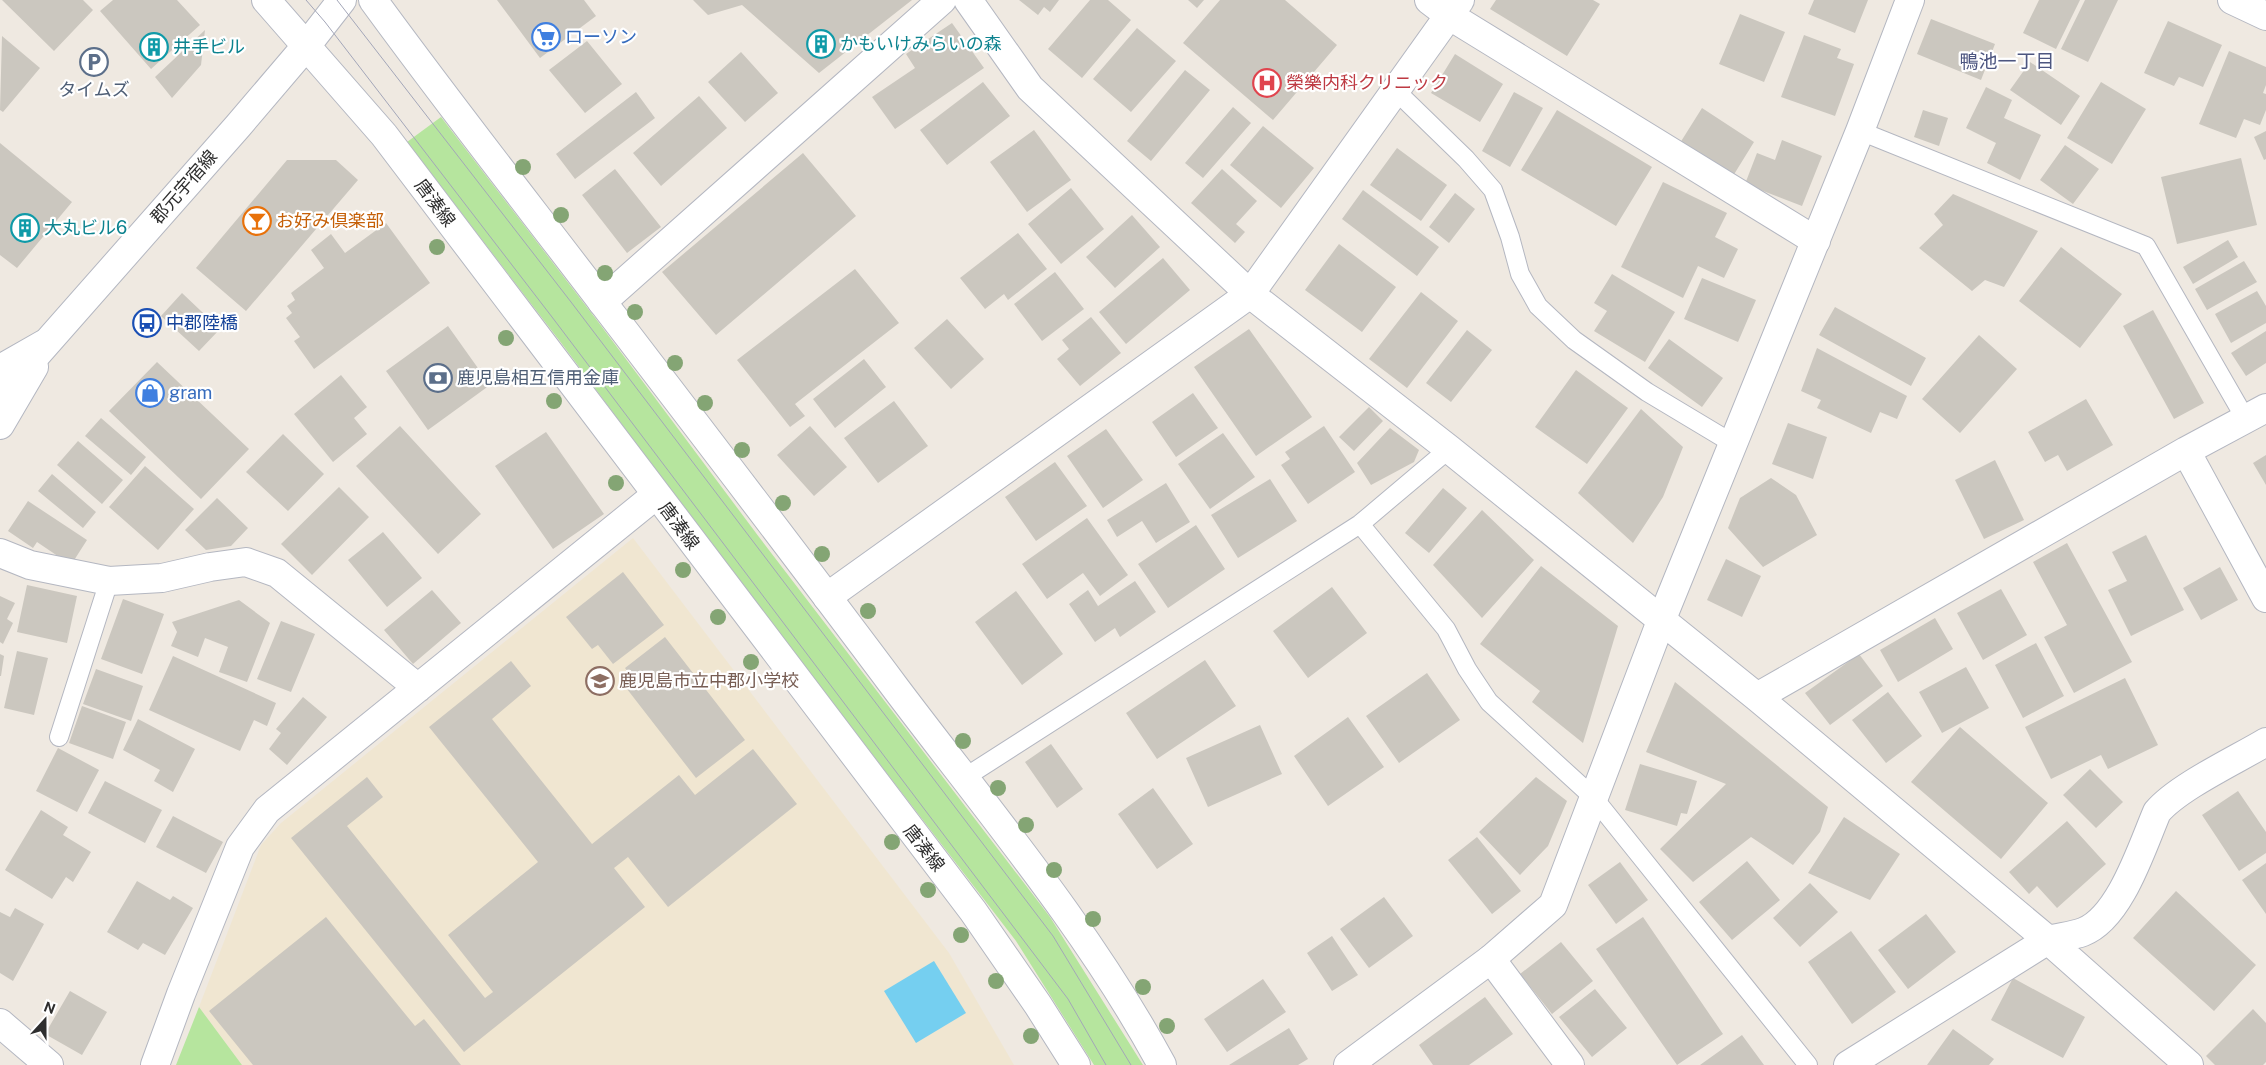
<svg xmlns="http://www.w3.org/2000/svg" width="2266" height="1065" viewBox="0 0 2266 1065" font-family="'Public Sans','Noto Sans JP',sans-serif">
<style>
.education{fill:#f0e6d1}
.green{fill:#b6e59e}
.water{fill:#75cff0}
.building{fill:#cbc7bf}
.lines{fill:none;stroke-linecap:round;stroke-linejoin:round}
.service-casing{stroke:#b4b7c1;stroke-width:20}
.minor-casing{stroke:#b4b7c1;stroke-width:30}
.tertiary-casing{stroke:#b4b7c1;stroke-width:30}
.service{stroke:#fff;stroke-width:18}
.minor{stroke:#fff;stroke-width:28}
.tertiary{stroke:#fff;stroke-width:28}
.tram{stroke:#a3a6b8;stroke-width:1}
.tree{fill:#84a574}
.labels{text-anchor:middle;stroke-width:4.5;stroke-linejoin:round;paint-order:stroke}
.shop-label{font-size:18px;fill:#366cbe;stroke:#fff;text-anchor:start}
.culture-label{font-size:18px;fill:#0d838f;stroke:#fff;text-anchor:start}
.health-label{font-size:18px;fill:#be3a42;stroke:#fff;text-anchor:start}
.service-label{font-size:18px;fill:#4e5e75;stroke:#fff}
.street-label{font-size:18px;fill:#2e2e2e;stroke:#fff}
.food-label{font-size:18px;fill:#c56008;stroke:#fff;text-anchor:start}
.transit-label{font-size:18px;fill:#164399;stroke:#fff;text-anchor:start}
.education-label{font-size:18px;fill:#785e54;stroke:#fff;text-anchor:start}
.neighbourhood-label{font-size:19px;fill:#4d5680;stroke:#fff}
</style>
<rect width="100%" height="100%" fill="#efe9e1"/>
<path class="education" d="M633,538L949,953L1014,1065H242L199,1007L261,845L281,823Z"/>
<path class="green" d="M441,117L596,319L759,537L1050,917L1143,1065H1094L1016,941L725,563L562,344L407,142Z
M199,1007L242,1065H176Z"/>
<path class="water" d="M934,961L966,1013L916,1043L884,991Z"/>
<path class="building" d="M2,0H83L93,10L54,51Z
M113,0H177L200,25L151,69L100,11Z
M497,0H584L596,16L540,58Z
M693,0H912L819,73L742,5L708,15Z
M1019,0H1059L1050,12L1044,7L1038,15Z
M1090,0H1108L1131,20L1082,78L1048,49Z
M1188,0H1204L1197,8Z
M1220,0H1285L1337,45L1273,120L1183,43Z
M1496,0H1593L1600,4L1567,56L1490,9Z
M1814,0H1868L1855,33L1808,14Z
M2039,0H2080L2056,49L2023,33Z
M2085,0H2118L2088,62L2061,49Z
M1740,14L1785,32L1764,82L1719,64Z
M1931,19L1995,44L1981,80L1917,54Z
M2168,21L2222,45L2203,87L2179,77L2174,86L2144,73Z
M952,23L984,68L895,129L872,97L915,68L906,54Z
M1137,28L1176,61L1131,112L1093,79Z
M205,30L201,65L172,98L155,77Z
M1804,35L1841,49L1837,58L1854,64L1835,116L1781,97Z
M2,36L40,68L3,112L0,110Z
M587,41L622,84L585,113L549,70Z
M2229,51L2266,67V85L2263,93L2266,94V110L2260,125L2244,119L2236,138L2199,124Z
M741,52L778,93L745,122L708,82Z
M1455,54L1503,84L1480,122L1431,93Z
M2030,62L2080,96L2061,125L2010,90Z
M1185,70L1210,90L1151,161L1127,141Z
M983,82L1010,116L947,165L920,130Z
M2101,82L2146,109L2112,164L2067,138Z
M1986,87L2012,100L2004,118L2041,135L2020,180L1987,163L1996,143L1966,128Z
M636,92L655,118L575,179L556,154Z
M1514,92L1543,108L1510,167L1482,151Z
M699,96L727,128L661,186L633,153Z
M1233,107L1251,123L1203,178L1185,163Z
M1702,108L1754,142L1733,176L1680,143Z
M1557,110L1652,167L1616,226L1521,170Z
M1923,110L1948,118L1939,146L1914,137Z
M1263,126L1314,168L1281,208L1230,165Z
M1034,130L1071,180L1027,212L990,162Z
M2266,131V159L2264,160L2254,137Z
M1782,140L1822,156L1802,206L1745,184L1757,153L1775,160Z
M0,143L72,202L17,268L0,255Z
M2065,145L2099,169L2073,204L2040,180Z
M1397,148L1447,185L1421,221L1370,185Z
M803,153L856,216L716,335L662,272Z
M2241,158L2257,225L2177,244L2161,177Z
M287,160H336L358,180L246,311L196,268Z
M615,169L661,227L627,253L582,195Z
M1222,169L1257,201L1236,224L1245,232L1235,243L1191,203Z
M1663,182L1727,213L1715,237L1738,249L1724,278L1698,266L1683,298L1621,267Z
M1071,188L1104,229L1061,264L1028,224Z
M1363,190L1439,247L1417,276L1342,219Z
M1455,193L1475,209L1449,243L1429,227Z
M1953,194L2038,231L2004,287L1985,280L1972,291L1919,248L1943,225L1934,214Z
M1132,215L1160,247L1115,288L1086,257Z
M386,223L430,283L314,369L294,341L300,337L286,318L292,313L287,306L295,300L291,293L324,268L311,250L331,234L345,253Z
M1018,233L1047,269L1008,300L1004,294L985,309L960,278Z
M2228,240L2238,257L2193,284L2183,267Z
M1339,244L1396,287L1362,332L1305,290Z
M2061,247L2122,294L2080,348L2019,301Z
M1163,258L1190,290L1126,344L1099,312Z
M2244,261L2257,282L2207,310L2195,289Z
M855,269L899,323L795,404L805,416L790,427L737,360Z
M1055,272L1084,309L1042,341L1014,304Z
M1612,274L1675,312L1645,362L1594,331L1607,311L1594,303Z
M1702,278L1756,300L1738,342L1684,319Z
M2257,291L2266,306V323L2231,343L2215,314Z
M1421,292L1458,321L1407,388L1369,359Z
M182,293L220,329L199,351L161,316Z
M1835,307L1926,358L1911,386L1819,335Z
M2153,310L2204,403L2174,419L2123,326Z
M1091,317L1121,353L1080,386L1057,359L1069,349L1062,340Z
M947,319L984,359L951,389L914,348Z
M448,326L490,385L428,430L386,371Z
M1249,329L1312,417L1256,456L1194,367Z
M1467,330L1492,350L1451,402L1426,383Z
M2266,331V363L2246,376L2231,353Z
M1979,335L2017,369L1960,433L1922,399Z
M1669,339L1723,378L1702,407L1648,368Z
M1817,348L1907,396L1897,419L1880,412L1871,433L1817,408L1821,400L1801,391Z
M864,359L886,387L835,428L813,399Z
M157,362L249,449L201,499L109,411Z
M1576,370L1628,408L1587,464L1535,427Z
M341,375L367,407L354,418L367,434L333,462L294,414Z
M1193,393L1218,428L1176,457L1152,422Z
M2086,399L2113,445L2067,471L2058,455L2045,462L2028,432Z
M894,401L928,446L878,483L844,438Z
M1369,407L1383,421L1354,451L1339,437Z
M1641,409L1683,447L1663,497L1633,543L1578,493Z
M101,418L146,457L131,475L85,436Z
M1788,423L1827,437L1813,479L1772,464Z
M400,426L481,514L438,554L356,466Z
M810,426L847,467L814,496L777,455Z
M1324,426L1355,472L1308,504L1281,465L1290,459L1285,452Z
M1390,428L1419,450L1414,462L1371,485L1357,463Z
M1106,429L1143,480L1103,508L1067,456Z
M546,432L604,514L553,549L495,466Z
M1223,433L1255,477L1210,509L1178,464Z
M283,434L324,474L288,511L246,472Z
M78,441L123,480L102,504L57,465Z
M2266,455V485L2253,463Z
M1995,460L2024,520L1984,539L1955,480Z
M1055,462L1087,506L1036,541L1005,497Z
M145,466L194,509L158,550L109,507Z
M52,474L96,512L83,528L38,491Z
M1771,478L1796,495L1817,535L1763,567L1728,528L1740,498Z
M1270,479L1297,521L1238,558L1211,515Z
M1166,483L1190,522L1156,543L1142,521L1117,537L1107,520Z
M339,487L369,517L312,575L281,544Z
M1443,488L1467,508L1429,553L1405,533Z
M217,498L248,528L231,546L206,550L185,530Z
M28,501L87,540L71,565L37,542L33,548L8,531Z
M1482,510L1534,560L1482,618L1433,565Z
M1087,518L1128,575L1100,596L1083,573L1047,599L1022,564Z
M1196,525L1225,569L1168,608L1138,564Z
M383,532L422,578L387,607L348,560Z
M2146,535L2184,610L2131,636L2108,590L2127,581L2112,552Z
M2067,543L2132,662L2074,693L2044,637L2067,625L2033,562Z
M1726,559L1761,576L1742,617L1707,600Z
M1541,566L1618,626L1583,743L1532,702L1540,691L1480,644Z
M2220,567L2238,600L2201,620L2183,588Z
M623,572L664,625L613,664L598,645L592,649L566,617Z
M1135,581L1156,612L1120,637L1115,628L1095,642L1069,604L1088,590L1098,606Z
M27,585L77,596L67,643L17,632Z
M1332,587L1367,633L1308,678L1273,631Z
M2001,589L2027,635L1983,660L1957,613Z
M432,590L461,623L413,664L384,630Z
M1016,591L1063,654L1022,685L975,622Z
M0,596L15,603L7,619L13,623L3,644L0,642Z
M123,599L164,614L142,674L101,659Z
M239,600L270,623L247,682L219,672L228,647L205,638L198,657L171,646L177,632L172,622Z
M1935,618L1953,649L1898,682L1880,650Z
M281,621L315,634L291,692L257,679Z
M665,637L745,740L696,778L627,689L636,682L625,668Z
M2036,643L2064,696L2023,718L1995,665Z
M17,651L48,658L34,715L4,708Z
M0,654L4,656L1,676H0Z
M1859,654L1883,686L1830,725L1805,693Z
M173,656L276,703L267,726L254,720L240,751L149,710Z
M1205,660L1236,706L1157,759L1126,713Z
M511,661L531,686L492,719L592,844L679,775L695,795L753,749L797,804L668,907L628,857L614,868L645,907L464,1052L291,838L367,777L383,797L347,826L485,998L493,992L448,935L538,862L429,727Z
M1966,667L1989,708L1942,733L1919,692Z
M96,669L143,686L131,721L83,704Z
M1427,673L1460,720L1399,763L1366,716Z
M2125,678L2158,745L2108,769L2101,755L2051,779L2025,727Z
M1675,682L1828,807L1820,832L1793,865L1751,837L1693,882L1660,849L1726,784L1646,752Z
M1888,692L1922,736L1886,763L1852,720Z
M303,697L327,717L287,765L269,749L281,733L276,729Z
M82,706L126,722L113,759L69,743Z
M1348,717L1384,767L1328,806L1294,756Z
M138,719L195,749L173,792L154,781L160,770L123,750Z
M1260,725L1282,774L1208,807L1186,758Z
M1960,727L2048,803L2001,859L1911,782Z
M1051,744L1083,789L1057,808L1025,762Z
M58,748L99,770L77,812L36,791Z
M1640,764L1697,781L1687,814L1681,813L1677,826L1625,810Z
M2090,769L2123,802L2096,828L2063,795Z
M1536,777L1567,801L1548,846L1520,875L1479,832Z
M105,781L162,810L145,843L88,813Z
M1153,788L1193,844L1157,869L1118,814Z
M2238,791L2266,832V853L2239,871L2202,815Z
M41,810L68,827L63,835L91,852L73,882L66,877L52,899L5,870Z
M173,816L223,842L206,873L156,847Z
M1844,817L1900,854L1870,900L1808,873Z
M2067,821L2106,864L2057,908L2037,886L2029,894L2009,872Z
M1477,837L1521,891L1492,914L1448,860Z
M1747,861L1780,900L1732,940L1699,902Z
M1620,862L1648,900L1616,924L1588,885Z
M2266,863V914L2242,880Z
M137,881L170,900L173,896L193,908L165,955L143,943L138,950L107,932Z
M1810,883L1838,912L1800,947L1773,918Z
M2176,891L2256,965L2214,1011L2133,938Z
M1384,897L1413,936L1369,968L1340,929Z
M15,908L44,924L13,981L0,973V912L10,917Z
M1926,914L1956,952L1908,989L1878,950Z
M326,917L415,1026L424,1019L461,1065H253L209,1011Z
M1643,917L1723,1034L1677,1065L1596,949Z
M1851,931L1896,992L1852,1024L1808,962Z
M1332,936L1358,975L1332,991L1307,953Z
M1561,942L1593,981L1552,1014L1520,974Z
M2013,978L2085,1017L2063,1058L1991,1020Z
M1263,979L1286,1012L1227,1052L1204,1019Z
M1595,989L1627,1028L1592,1057L1559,1017Z
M70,991L107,1012L82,1055L45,1034Z
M1485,997L1513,1034L1469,1065H1433L1419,1045Z
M2253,1009L2266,1023V1062L2263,1065H2215L2206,1056Z
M1289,1028L1308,1059L1298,1065H1229Z
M1953,1029L1994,1059L1989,1065H1927Z
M1742,1035L1764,1065H1700Z"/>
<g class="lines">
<defs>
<path id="service" d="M1396,91L1466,159L1493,190L1510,237L1520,274L1538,306L1574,340L1647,392L1732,443
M1860,131L2146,246L2245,418
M1360,524L1446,629L1467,669L1489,702L1593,797L1808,1065
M59,737L109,581
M964,778L1360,524L1449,449"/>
<path id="minor" d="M968,0L1030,88L1250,294L1449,449L1757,697L2048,940L2189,1065
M1429,0L1450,16L1816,241
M2232,0L2266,16
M602,302L942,0
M0,369L44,344
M0,425L34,367
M2186,451L2266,598
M0,553L30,565L109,581L162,578L210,567L246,562L277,573L418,688
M827,597L1250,294L1460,0
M1757,697L2186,451L2266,408
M1491,959L1570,1065
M0,1023L49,1065
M155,1065L181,994L240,847L267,810L656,495
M1848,1065L2048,940C2059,937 2072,936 2083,932C2120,918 2142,847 2157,812C2178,787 2236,760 2266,742"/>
<path id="tertiary" d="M266,0L384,135L973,911L1038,1005L1076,1065
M373,0C448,103 526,202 603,303C701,431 800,560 897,690C989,812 1089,930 1162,1065
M0,396L238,126L307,45L342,0
M1348,1065L1491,959L1553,905L1661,621L1860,131L1910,0"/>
</defs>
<use href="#service" class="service-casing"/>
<use href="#minor" class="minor-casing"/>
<use href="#tertiary" class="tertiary-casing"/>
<use href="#service" class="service"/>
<use href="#minor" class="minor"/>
<use href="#tertiary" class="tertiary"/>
<path class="tram" d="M306,0L325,22L552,317L1068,999L1106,1065
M337,0L571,302L1053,936L1131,1065"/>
</g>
<g class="tree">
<circle cx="523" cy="167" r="8"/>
<circle cx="561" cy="215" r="8"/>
<circle cx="437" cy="247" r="8"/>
<circle cx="605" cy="273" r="8"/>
<circle cx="635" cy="312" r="8"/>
<circle cx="506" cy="338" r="8"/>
<circle cx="675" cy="363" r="8"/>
<circle cx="554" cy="401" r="8"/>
<circle cx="705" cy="403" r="8"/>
<circle cx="742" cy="450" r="8"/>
<circle cx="616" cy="483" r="8"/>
<circle cx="783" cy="503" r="8"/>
<circle cx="822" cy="554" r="8"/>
<circle cx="683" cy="570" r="8"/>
<circle cx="868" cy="611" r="8"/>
<circle cx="718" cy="617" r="8"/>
<circle cx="751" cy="662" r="8"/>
<circle cx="963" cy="741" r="8"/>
<circle cx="998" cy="788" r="8"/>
<circle cx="1026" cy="825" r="8"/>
<circle cx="892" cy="842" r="8"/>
<circle cx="1054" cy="870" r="8"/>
<circle cx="928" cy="890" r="8"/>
<circle cx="1093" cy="919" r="8"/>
<circle cx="961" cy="935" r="8"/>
<circle cx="996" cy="981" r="8"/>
<circle cx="1143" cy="987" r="8"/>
<circle cx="1167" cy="1026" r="8"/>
<circle cx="1031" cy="1036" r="8"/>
</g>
<defs>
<symbol id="supermarket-ring" viewBox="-11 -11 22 22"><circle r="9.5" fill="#fff" stroke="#3f7fe0" stroke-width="1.5"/><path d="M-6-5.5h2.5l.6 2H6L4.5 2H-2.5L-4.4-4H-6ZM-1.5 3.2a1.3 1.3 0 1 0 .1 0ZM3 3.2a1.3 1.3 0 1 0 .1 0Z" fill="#3f7fe0"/></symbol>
<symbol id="building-ring" viewBox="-11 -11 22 22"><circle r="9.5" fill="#fff" stroke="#0f9aa8" stroke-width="1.5"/><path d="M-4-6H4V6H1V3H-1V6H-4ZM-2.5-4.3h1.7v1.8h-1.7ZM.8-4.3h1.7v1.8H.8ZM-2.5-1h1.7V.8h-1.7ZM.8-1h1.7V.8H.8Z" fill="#0f9aa8"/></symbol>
<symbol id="parking-ring" viewBox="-11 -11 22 22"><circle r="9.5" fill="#fff" stroke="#5c6f8a" stroke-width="1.5"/><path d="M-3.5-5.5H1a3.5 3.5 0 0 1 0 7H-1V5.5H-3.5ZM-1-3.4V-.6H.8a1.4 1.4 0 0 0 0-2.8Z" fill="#5c6f8a"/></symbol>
<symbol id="hospital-ring" viewBox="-11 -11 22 22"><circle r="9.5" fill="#fff" stroke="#e0444e" stroke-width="1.5"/><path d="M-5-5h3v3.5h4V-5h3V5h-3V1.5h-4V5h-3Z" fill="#e0444e"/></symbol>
<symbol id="bar-ring" viewBox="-11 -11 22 22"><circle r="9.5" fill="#fff" stroke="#e8710a" stroke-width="1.5"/><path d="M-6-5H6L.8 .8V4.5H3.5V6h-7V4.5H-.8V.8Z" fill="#e8710a"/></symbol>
<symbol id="bus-ring" viewBox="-11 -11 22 22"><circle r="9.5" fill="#fff" stroke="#1a4fb4" stroke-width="1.5"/><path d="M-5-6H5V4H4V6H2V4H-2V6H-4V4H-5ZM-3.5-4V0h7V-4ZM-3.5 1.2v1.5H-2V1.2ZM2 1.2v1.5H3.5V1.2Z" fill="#1a4fb4"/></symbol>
<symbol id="bank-ring" viewBox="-11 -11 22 22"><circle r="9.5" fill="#fff" stroke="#5c6f8a" stroke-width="1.5"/><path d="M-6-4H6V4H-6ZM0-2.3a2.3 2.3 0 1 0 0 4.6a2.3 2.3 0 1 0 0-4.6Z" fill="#5c6f8a"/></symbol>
<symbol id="shop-ring" viewBox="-11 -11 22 22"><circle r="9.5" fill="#fff" stroke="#3f7fe0" stroke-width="1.5"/><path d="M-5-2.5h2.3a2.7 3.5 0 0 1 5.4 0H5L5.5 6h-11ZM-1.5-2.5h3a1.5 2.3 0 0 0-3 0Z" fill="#3f7fe0"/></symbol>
<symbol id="school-ring" viewBox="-11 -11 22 22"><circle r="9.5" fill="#fff" stroke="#8d6e63" stroke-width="1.5"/><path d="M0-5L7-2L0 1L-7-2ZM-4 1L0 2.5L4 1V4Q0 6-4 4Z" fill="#8d6e63"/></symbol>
</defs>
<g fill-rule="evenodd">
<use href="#supermarket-ring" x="530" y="21" width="32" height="32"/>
<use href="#building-ring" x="805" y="28" width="32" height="32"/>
<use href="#building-ring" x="138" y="31" width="32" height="32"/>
<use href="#parking-ring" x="78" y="46" width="32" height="32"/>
<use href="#hospital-ring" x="1251" y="67" width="32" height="32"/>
<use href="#bar-ring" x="241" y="205" width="32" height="32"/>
<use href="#building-ring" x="9" y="212" width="32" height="32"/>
<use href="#bus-ring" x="131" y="307" width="32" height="32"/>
<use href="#bank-ring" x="422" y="362" width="32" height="32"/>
<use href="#shop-ring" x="134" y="377" width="32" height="32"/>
<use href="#school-ring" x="584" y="665" width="32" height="32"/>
</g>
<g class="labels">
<g class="shop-label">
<text x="565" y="43">ローソン</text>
<text x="169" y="399">gram</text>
</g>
<g class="culture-label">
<text x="840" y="50">かもいけみらいの森</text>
<text x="173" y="53">井手ビル</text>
<text x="44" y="234">大丸ビル6</text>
</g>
<g class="health-label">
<text x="1286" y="89">榮樂内科クリニック</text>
</g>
<g class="service-label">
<text x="94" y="96">タイムズ</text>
<text x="457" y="384" text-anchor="start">鹿児島相互信用金庫</text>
</g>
<g class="street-label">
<text transform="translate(184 187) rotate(-49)" y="6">郡元宇宿線</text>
<text transform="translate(435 203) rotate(53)" y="6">唐湊線</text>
<text transform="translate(679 526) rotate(53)" y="6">唐湊線</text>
<text transform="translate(924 848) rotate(52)" y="6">唐湊線</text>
</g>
<g class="food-label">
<text x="276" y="227">お好み倶楽部</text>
</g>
<g class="transit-label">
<text x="166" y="329">中郡陸橋</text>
</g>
<g class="education-label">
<text x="619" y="687">鹿児島市立中郡小学校</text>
</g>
<g class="neighbourhood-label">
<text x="2007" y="68">鴨池一丁目</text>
</g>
</g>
<g transform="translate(45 1020) rotate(21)" stroke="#ffffff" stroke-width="4" paint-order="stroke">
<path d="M0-4L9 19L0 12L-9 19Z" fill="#2e2e2e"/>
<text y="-8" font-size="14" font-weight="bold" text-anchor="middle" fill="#2e2e2e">N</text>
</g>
</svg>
